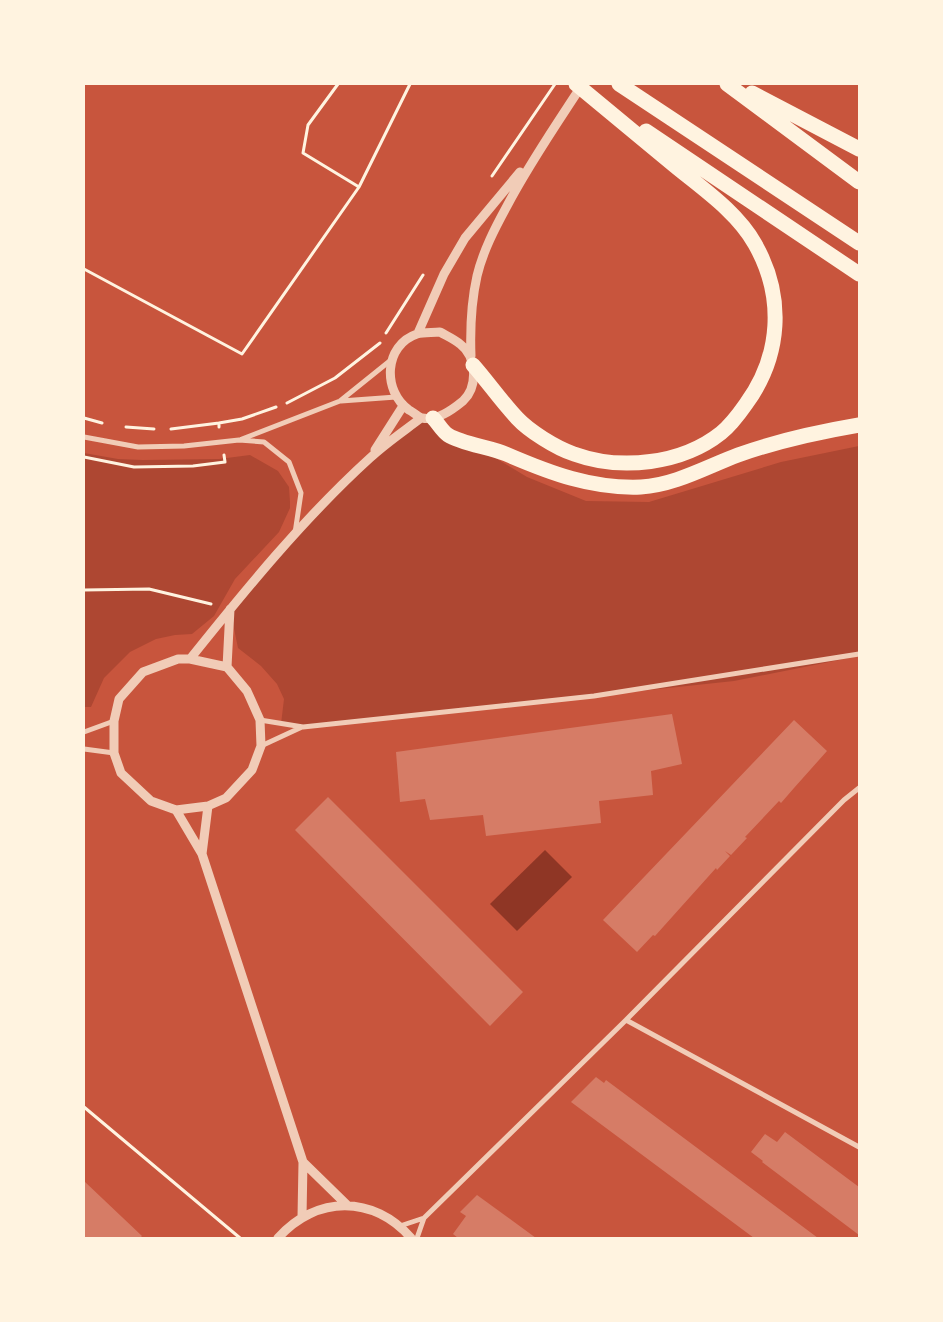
<svg xmlns="http://www.w3.org/2000/svg" width="943" height="1322" viewBox="0 0 943 1322" font-family="Karla,sans-serif">
<style>
.green{fill:#ae4732}
.water{fill:#8f3625}
.building{fill:#d67c66}
.lines{fill:none;stroke-linecap:round;stroke-linejoin:round}
.path{stroke:#fff3e0;stroke-width:3}
.minor{stroke:#f1ccb7;stroke-width:5}
.tertiary{stroke:#f1ccb7;stroke-width:9}
.motorway{stroke:#fff3e0;stroke-width:15}
</style>
<rect width="100%" height="100%" fill="#c8553d"/>
<path class="green" d="M421,418L474,445L527,477L586,501L649,502L781,462L859,446V656L734,681L303,727L281,724L284,699L277,684L261,666L238,648L230,609L370,457Z
M84,453L118,459L143,460L219,459L250,455L278,471L289,487L290,502V508L279,532L235,579L214,616L192,634L175,635L156,639L130,652L104,678L91,707H84Z"/>
<path class="water" d="M545,850L572,877L517,931L490,904Z"/>
<path class="building" d="M672,714L682,764L651,771L653,795L599,801L601,823L486,836L483,815L430,820L425,799L400,802L396,752Z
M794,720L827,751L794,788L790,784L794,788L781,803L779,801L745,837L747,838L731,855L725,851L730,856L717,870L716,868L655,936L653,935L637,952L603,920Z
M328,797L523,992L490,1026L295,830Z
M596,1077L604,1083L606,1080L818,1238H754L571,1102Z
M785,1132L859,1187V1235L762,1162L763,1161L751,1152L765,1134L777,1142Z
M84,1181L142,1236L140,1238H84Z
M477,1195L536,1238H458L453,1234L466,1216L460,1212Z"/>
<g class="lines">
<path class="path" d="M492,176L555,84
M359,187L410,84
M84,269L242,354L359,187L303,153L308,125L338,84
M386,333L423,275
M287,403L335,378L380,343
M84,418L102,423
M126,427L154,429
M219,427V423L242,419L276,407
M171,429L219,423
M84,457L134,467L193,466L225,462L224,455
M84,590L149,589L211,604
M84,1107L240,1238"/>
<path class="minor" d="M341,401L396,397
M84,437L138,447L184,446L239,440L264,442L289,462L301,493L295,533
M242,439L340,401L391,360
M260,720L303,727L594,696L859,654
M84,732L114,721
M261,746L302,727
M84,749L114,753
M626,1020L859,1147
M400,1226L424,1218L626,1020L844,800L859,788
M417,1238L424,1218"/>
<path class="tertiary" d="M440,332C447,336 454,339 460,344C477,357 478,387 463,401C452,410 437,421 422,418C418,417 413,412 409,410C382,391 384,345 417,334C424,332 433,333 440,332Z
M418,333L444,274L465,238L520,172
M471,356C470,329 471,303 477,276C483,251 495,228 507,206C529,164 556,125 582,85
M375,450L403,406
M178,659H190L227,667L247,691L260,720L261,746L252,770L226,798L208,806L176,810L151,801L121,773L114,753V721L119,699L143,672Z
M190,659C246,589 304,518 370,458C386,443 404,431 421,418
M227,667L230,609
M176,810L202,854L303,1162L302,1217
M202,854L208,806
M303,1162L347,1205
M278,1238C316,1195 374,1195 411,1238"/>
<path class="motorway" d="M619,84L859,243
M727,84L859,182
M752,93L859,149
M646,131L859,274
M473,365C488,382 501,401 517,418C529,431 556,448 574,454C621,471 682,464 721,433C731,425 739,414 746,404C781,356 785,297 755,244C737,212 703,189 675,166C642,139 609,111 576,84
M433,418C438,423 442,431 448,435C462,444 490,447 506,454C550,473 592,489 641,487C675,485 706,467 738,455C777,441 818,432 859,425"/>
</g>
<rect width="943" height="1322" fill="none" stroke="#fff3e0" stroke-width="170"/>
</svg>
